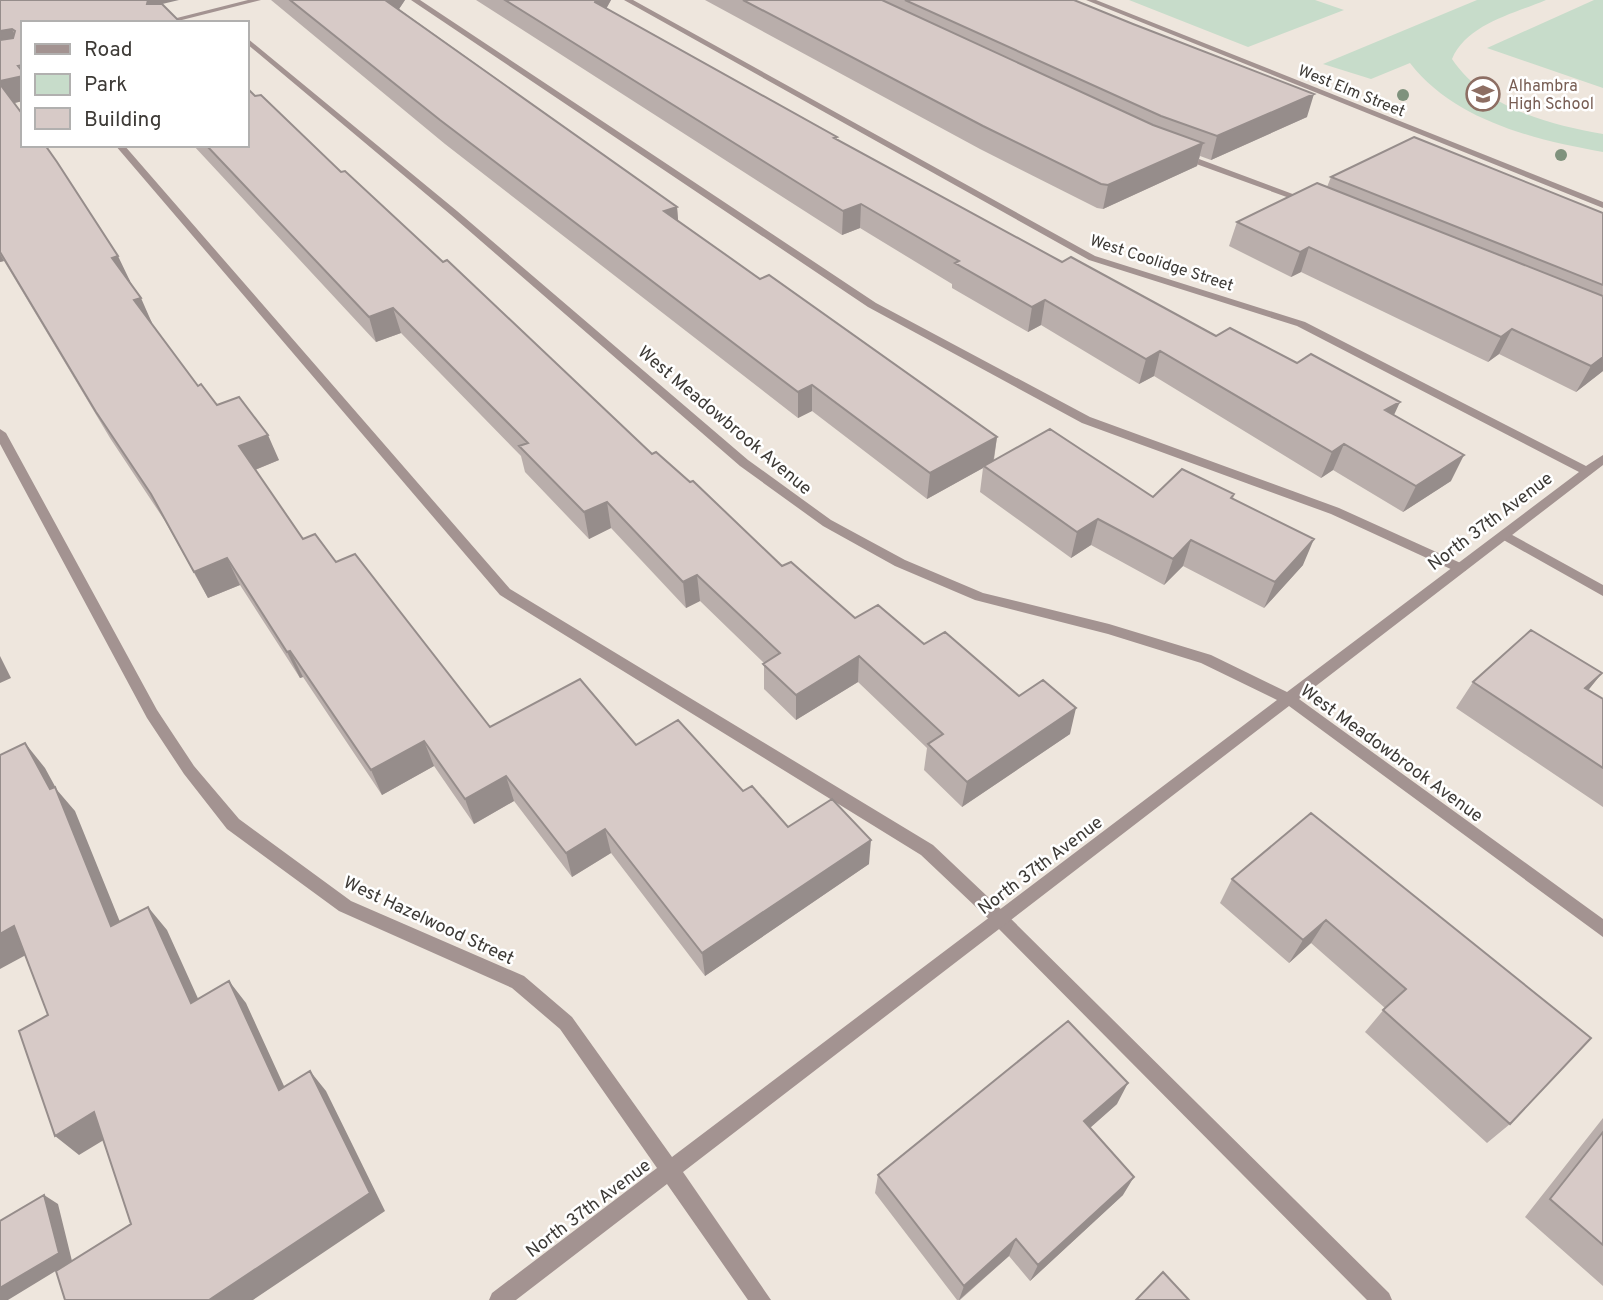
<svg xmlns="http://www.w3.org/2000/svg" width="1603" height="1300" viewBox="0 0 1603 1300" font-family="Overpass,sans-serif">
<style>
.green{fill:#c7dcca}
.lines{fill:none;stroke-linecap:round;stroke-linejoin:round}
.service{fill:#a39391;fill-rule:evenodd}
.minor{fill:#a39391;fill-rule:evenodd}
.tree{fill:#7f927d}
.wall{fill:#b9aeab}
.shaded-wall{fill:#968d8b}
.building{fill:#d7cac7;stroke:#968d8b;stroke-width:2}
.labels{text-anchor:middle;stroke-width:5;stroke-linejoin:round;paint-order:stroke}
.far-education-label{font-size:16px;fill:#785e54;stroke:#fff;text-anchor:start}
.far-street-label{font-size:16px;fill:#3d3a36;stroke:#fff}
.street-label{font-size:18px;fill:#3d3a36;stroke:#fff}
</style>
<rect width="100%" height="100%" fill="#eee6dd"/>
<path class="green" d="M1129,0H1315L1344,10L1248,47Z
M1477,0H1546C1513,14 1467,24 1452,59C1485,108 1547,124 1603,134V152C1534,140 1454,120 1410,63L1371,79L1323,64Z
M1594,0H1603V88L1487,48Z"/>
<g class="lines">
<path class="service" d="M411,0H420L876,303L1090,417L1339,508L1465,565L1467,568L1465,571H1455L1331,514L1082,423L868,307Z
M115,145H124L510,589L933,845L1006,914L1389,1293L1392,1300H1367L994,924L921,855L500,595Z
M1177,153H1183L1314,202L1306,204L1177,157Z
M1505,531L1603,585V596L1500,538L1499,535Z"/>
<path class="minor" d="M248,0H261L170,23H157Z
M624,0H633L1095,256L1305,322L1586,466L1603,455V465L1299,699L1603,919V937L1289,706L683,1172L771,1300H748L667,1184L516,1300H489L492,1293L657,1168L560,1029L512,988L339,911L227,829L184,774L147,718L0,444V429L6,433L157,710L194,766L239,819L351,901L524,976L572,1017L672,1157L1277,700L1201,663L1108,634L975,600L895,566L823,526L740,466L451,215L247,44V38L457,211L748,460L831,520L905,560L983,593L1109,624L1211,655L1287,692L1579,472L1297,326L1089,260Z
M1086,0H1096L1603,202V208Z"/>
</g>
<g class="tree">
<circle cx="1403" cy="95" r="6"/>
<circle cx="1561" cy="155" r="6"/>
</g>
<path class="wall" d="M0,0L23,23V101L14,103L130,281L152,323H151L198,386L217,405L279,460L255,470L303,539L336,562L490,727L636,745L743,791L788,827L869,864L705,976L611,853L572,877L514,801L474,824L434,766L382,795L303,677L300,678L240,585L208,598L165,521L110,438L4,261L0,262Z
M271,0H405L399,9L677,207L678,221L760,279L997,437L994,460L1153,497L1234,494L1233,499L1303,565L1264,608L1183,566L1164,585L1091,545L1071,558L980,492L983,468L927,499L812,411L798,418L445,144Z
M476,0H611L606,8L837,137V140L1062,262L1216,336L1394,415L1451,481L1403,512L1333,470L1321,478L1154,376L1139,384L1041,325L1028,332L952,288V284L860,228L842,235Z
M705,0H1074L1307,117L1211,160L1200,156L1197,166L1103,209L1097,208L980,149Z
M255,96L341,172L652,454L782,566L855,618L924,644L1019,696L1070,734L962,807L924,770L927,748L858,682L796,720L764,689V663L700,601L686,608L611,528L589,539L525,472L521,456L401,333L376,342L193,145H247Z
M1331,177L1603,213V371L1576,392L1499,354L1488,362L1301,272L1291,277L1229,246L1237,222L1327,187Z
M1602,673L1588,690L1603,699V807L1456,708L1473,682Z
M1311,813L1510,1124L1487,1143L1365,1032L1385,1008L1311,943L1289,963L1220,903L1232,879Z
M1117,1104L1090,1128L1123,1195L1030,1281L1009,1256L960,1300H957L875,1193L878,1175Z
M1603,1118V1286L1525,1217Z"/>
<path class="shaded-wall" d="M147,0H179L158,5L147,4Z
M385,0H405L391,21Z
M596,0H611L598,24L595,2Z
M12,29L22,50L0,55V31Z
M23,76V101L10,104L0,85V81Z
M1314,94L1307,117L1211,160L1217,136Z
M1203,143L1197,166L1103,209L1108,185Z
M861,204L860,228L842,235L843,211Z
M677,207L679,231L664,211Z
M1309,247L1301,272L1291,277L1300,252Z
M0,254L4,261L0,262Z
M118,256L130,281L124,283L112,258Z
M141,298L152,323L146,325L134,300Z
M1045,300L1041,325L1028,332L1032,307Z
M393,308L401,333L376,342L369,317Z
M1512,329L1499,354L1488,362L1501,337Z
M1160,351L1154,376L1139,384L1146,359Z
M1603,357V371L1576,392L1591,366Z
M812,385V411L798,418V392Z
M1400,402L1388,428L1385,410Z
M268,435L279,460L250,472L239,446Z
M997,437L993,463L984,466L983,468L927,499L930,473Z
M1344,444L1333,470L1321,478L1332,452Z
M1464,455L1451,481L1403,512L1416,486Z
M607,502L611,528L589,539L584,512Z
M1098,519L1091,545L1071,558L1077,532Z
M1314,539L1303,565L1264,608L1275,582Z
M1191,540L1183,566L1164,585L1173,559Z
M227,558L240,585L208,598L194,572Z
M697,575L700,601L686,608L683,582Z
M290,651L303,677L300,678L287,652Z
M0,656L11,678L0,683Z
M859,656L858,682L796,720V695Z
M1602,673L1582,698L1585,688Z
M1076,708L1070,734L962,807L967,782Z
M424,741L434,766L382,795L371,770Z
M25,743L45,768L57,790L75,811L131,949L111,926L50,789Z
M506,776L514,801L474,824L465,799Z
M605,829L611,853L572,877L566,853Z
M871,840L869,864L705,976L702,953Z
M148,907L167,930L210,1025L191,1003Z
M1326,920L1311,943L1289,963L1303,940Z
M14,926L37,949L0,969V934Z
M229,981L246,1003L295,1110L279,1090Z
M310,1071L326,1091L385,1211L253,1300H209Z
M1128,1083L1117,1104L1075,1141L1084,1121Z
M94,1112L117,1132L79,1155L55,1136Z
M1134,1177L1123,1195L1030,1281L1038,1265Z
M44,1195L58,1204L72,1261L8,1300H0V1288Z
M1016,1239L1009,1256L959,1300L964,1286Z"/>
<path class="building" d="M0,0H148L147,4H162L181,23H23V65L18,66L23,72V76L0,81V40L13,38L15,31L12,29L0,31Z
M290,0H385L677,207L664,211L760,279L769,275L997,437L930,473L812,385L798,392L440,120Z
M505,0H596L595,2L837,137L834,138L1062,262L1071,257L1216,336L1230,328L1297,363L1311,354L1400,402L1385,410L1464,455L1416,486L1344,444L1332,452L1160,351L1146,359L1045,300L1032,307L955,263L959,261L861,204L843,211Z
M743,0H882L1153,125L1203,143L1108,185L1101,184L983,126Z
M905,0H1074L1133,24L1314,94L1217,136L1161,116Z
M0,84L23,115V145H45L57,162L118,256L112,258L141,298L134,300L198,386L201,384L217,405L239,397L268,435L239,446L303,539L315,534L336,562L355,554L490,727L580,679L636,745L678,720L743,791L752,786L788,827L832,799L871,840L702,953L605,829L566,853L506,776L465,799L424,741L371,770L290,651L287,652L227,558L194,572L151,494L96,412L0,252Z
M247,88L255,96L261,95L341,172L345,171L443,262L447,260L652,454L656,452L690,482L693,481L782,566L791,562L855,618L878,605L924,644L945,632L1019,696L1043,680L1076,708L967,782L928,744L943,734L859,656L796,695L763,664L780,653L697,575L683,582L607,502L584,512L519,446L528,443L393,308L369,317L206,145H247Z
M1414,137L1603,213V285L1331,177Z
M1317,183L1603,296V357L1591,366L1512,329L1501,337L1309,247L1300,252L1237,222Z
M1050,429L1153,497L1182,469L1234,494L1231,498L1314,539L1275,582L1191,540L1173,559L1098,519L1077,532L984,466Z
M1531,630L1602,673L1585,688L1603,699V768L1473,682Z
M25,743L50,789L55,787L111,926L148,907L191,1003L229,981L279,1090L310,1071L370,1193L209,1300H65L56,1271L131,1224L94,1112L55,1136L19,1031L48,1015L14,926L0,934V755Z
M1311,813L1591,1038L1510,1124L1383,1010L1406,989L1326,920L1303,940L1232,879Z
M1068,1021L1128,1083L1084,1121L1134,1177L1038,1265L1016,1239L964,1286L878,1175Z
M1603,1132V1245L1550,1199Z
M44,1195L59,1253L0,1288V1221Z
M1163,1272L1189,1300H1136Z"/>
<defs>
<symbol id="school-ring" viewBox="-11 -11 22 22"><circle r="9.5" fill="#fff" stroke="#8d6e63" stroke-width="1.5"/><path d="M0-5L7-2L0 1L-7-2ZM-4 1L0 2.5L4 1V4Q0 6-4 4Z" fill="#8d6e63"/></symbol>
</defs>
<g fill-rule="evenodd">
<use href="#school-ring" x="1464" y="75" width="38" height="38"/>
</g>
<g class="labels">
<g class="far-education-label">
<text x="1508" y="91">Alhambra<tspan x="1508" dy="18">High School</tspan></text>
</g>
<g class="far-street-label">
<text transform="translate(1352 90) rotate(22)" y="6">West Elm Street</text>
<text transform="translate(1162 262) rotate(18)" y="6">West Coolidge Street</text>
</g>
<g class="street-label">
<text transform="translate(725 420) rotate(40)" y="6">West Meadowbrook Avenue</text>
<text transform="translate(1490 521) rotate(-37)" y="6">North 37th Avenue</text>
<text transform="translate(1392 753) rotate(36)" y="6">West Meadowbrook Avenue</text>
<text transform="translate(1040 865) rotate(-37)" y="6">North 37th Avenue</text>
<text transform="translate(429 920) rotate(25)" y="6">West Hazelwood Street</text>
<text transform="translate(588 1208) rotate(-37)" y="6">North 37th Avenue</text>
</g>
</g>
<rect x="21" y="21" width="228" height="126" fill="#ffffff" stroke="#b1b0af" stroke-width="2"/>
<rect x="35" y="44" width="35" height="10" fill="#a39391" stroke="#b1b0af" stroke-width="2"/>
<text x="84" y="56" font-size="21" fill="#3d3a36">Road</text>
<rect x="35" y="74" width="35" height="21" fill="#c7dcca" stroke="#b1b0af" stroke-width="2"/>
<text x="84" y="91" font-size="21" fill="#3d3a36">Park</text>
<rect x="35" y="108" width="35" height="21" fill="#d7cac7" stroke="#b1b0af" stroke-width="2"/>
<text x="84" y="126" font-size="21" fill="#3d3a36">Building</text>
</svg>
